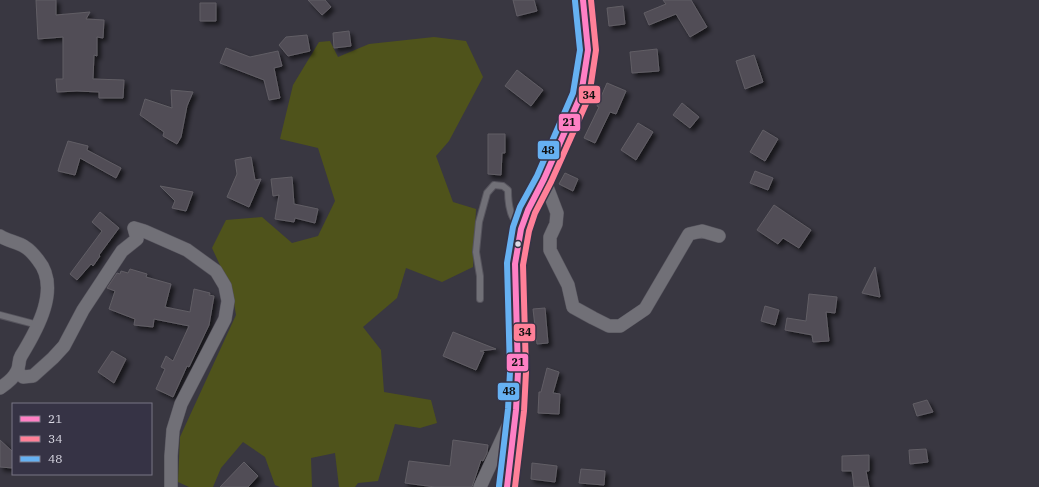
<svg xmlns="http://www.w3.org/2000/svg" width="1039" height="487" viewBox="0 0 1039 487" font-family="'IBM Plex Serif',serif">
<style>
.green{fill:#4f531b}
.building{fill:#514d56;stroke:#615e65;filter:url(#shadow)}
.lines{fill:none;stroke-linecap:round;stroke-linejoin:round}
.service-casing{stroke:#56545d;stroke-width:8}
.minor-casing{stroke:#56545d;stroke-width:14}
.primary-casing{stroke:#56545d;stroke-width:22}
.service{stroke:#717077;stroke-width:6}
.minor{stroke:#717077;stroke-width:13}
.primary{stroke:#706c78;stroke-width:20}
.bus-1-casing{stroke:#363345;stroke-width:9}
.bus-2-casing{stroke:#363345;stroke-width:9}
.bus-3-casing{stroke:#363345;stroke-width:9}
.bus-1{stroke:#ff80c5;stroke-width:6}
.bus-2{stroke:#ff8098;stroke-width:6}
.bus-3{stroke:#66b1f2;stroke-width:6}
.bus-dot{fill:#dbdae5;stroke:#363345;stroke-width:1.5}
.line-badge{stroke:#363345;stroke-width:1.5}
.pale-badge-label{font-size:11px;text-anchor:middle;font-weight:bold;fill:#111}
</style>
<defs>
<filter id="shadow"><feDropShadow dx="3.5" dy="3.5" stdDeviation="2" flood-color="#0009"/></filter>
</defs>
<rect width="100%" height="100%" fill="#393741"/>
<path class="green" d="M434,37L466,41L483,77L449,141L436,156L453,202L476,209L473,267L442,282L406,268L397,298L363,327L381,350L384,392L431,400L437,423L420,428L395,424L378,481L358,483L355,487H339L335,453L311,458L312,487H280L275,485L265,457L243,442L221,468L213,487H189L178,482L180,437L236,315L232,291L212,248L226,220L262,217L292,243L318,236L335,201L318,148L280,139L293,85L319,42L330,41L338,57L369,44Z"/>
<path class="building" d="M36,0H56V15L90,12L86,19L104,20L103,38L97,37V56L94,55L93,79L124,80L123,98H99V92L77,91L57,92L56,79H63V37L38,39Z
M308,0H325L331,7L322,15Z
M513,0H534L537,11L517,16Z
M663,0H691L707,27L690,37L676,14L649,25L644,13L666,4Z
M200,3H216V21H200Z
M623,6L625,24L609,26L607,8Z
M349,31L351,46L334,48L333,33Z
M307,35L310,51L288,56L279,45L286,37Z
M226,48L250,57L278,51L282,66L274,68L280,98L269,100L264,80L220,63Z
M657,49L659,71L632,73L630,52Z
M754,55L763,82L745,89L736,61Z
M517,70L543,90L531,106L505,86Z
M607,83L626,91L616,114L610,112L595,143L584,138L599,107L597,106Z
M171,90L193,92L187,106L181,137L177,144L163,136L164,132L140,115L145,99L172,108Z
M682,103L699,117L690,128L673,115Z
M638,123L653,132L636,160L621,150Z
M763,130L778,139L765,161L750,152Z
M488,134H505V153H502L501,175L488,174Z
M68,141L88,146L87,150L121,168L116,178L80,158L75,175L58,171L61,161Z
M251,157L255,180L261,179L249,207L227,197L237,174L235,160Z
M755,171L773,178L768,190L750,183Z
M565,173L578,179L573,191L559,184Z
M292,177L294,204L318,209L315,223L295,218L294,222L275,219L279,195L273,196L271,179Z
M160,186L193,192L186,211L172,208L175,201Z
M774,205L811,230L799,248L783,238L778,244L757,230Z
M100,212L119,228L99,255L100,256L93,266L91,264L77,280L70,274L102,231L92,222Z
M875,267L880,297L862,293Z
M130,269L147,274L146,277L171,284L165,307L190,312L194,289L210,293L209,295L214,296L209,325L189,367L187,366L173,397L156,389L165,369L161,367L166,356L173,361L189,326L154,319L153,327L134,325L135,319L109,309L115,291L107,288L117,273L120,274L121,271L128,273Z
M809,294L837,297L835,313L826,312L829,341L813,342L812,335L785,330L787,318L806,321Z
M765,306L779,310L775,325L761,321Z
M545,308L548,343L537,344L533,309Z
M453,332L496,349L480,351L484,352L476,370L443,356Z
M112,351L126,359L114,383L98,372Z
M547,368L559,372L553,393L560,394L559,414L538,413L539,392H541Z
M927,400L933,412L917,416L913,404Z
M0,440L13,452V468L0,467Z
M453,440L488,445L487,453L483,461L481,460L472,487H435L405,483L409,461L450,466Z
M926,449L928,462L910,464L909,450Z
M869,455V471H866L869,487H854L852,471H842V456Z
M244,462L258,476L248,487H220Z
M532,463L557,466L555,482L531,479Z
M581,469L605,471L604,485L579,483Z"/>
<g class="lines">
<defs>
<path id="service" d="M480,299V276L476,252L479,222L487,193L494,185L503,186L508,190C508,202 509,216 518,225
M0,315L38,325"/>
<path id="minor" d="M544,179L557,213L556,224L550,237V250L568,285L573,307L593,318L609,326H620L645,309L689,234L702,231L719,236
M134,228L144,231L187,250L216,271L225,286L228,301L225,319L181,404L173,430L171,456V487
M0,236C7,241 18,242 25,247C30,250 35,256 38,260C61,288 37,330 21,356C18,361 20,366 17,371C14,378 6,384 0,388
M17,371L23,377L33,376L53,358L64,346L83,310L122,251L137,239L134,228
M480,487L510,422"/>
<path id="primary" d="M507,487L516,410L518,372L515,264L521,229L528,210L544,179L581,95L588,50L586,20L583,0"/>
</defs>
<use href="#service" class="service-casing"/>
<use href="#minor" class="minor-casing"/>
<use href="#primary" class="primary-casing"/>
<use href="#service" class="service"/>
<use href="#minor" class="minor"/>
<use href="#primary" class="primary"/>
<defs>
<path id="bus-1" d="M507,487L516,410L518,372L515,264L521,229L528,210L544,179L581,95L588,50L583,0"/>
<path id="bus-2" d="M515,487L524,411L526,372L523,265L529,231L535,213L551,182L589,97L596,50L591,0"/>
<path id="bus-3" d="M499,486L508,409L510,372L507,263L513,227L520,207L537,176L573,93L580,50L575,1"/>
</defs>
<use href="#bus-1" class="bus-1-casing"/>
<use href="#bus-2" class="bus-2-casing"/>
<use href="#bus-3" class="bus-3-casing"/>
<use href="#bus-1" class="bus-1"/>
<use href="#bus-2" class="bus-2"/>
<use href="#bus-3" class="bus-3"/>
</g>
<circle class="bus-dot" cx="518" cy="244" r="3.5"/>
<g class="line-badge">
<rect x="578" y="85" width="23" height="19" rx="4" fill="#ff8098"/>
<rect x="558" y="113" width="23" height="19" rx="4" fill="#ff80c5"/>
<rect x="537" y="140" width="23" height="20" rx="4" fill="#66b1f2"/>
<rect x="513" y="323" width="23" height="19" rx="4" fill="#ff8098"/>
<rect x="506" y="353" width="23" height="19" rx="4" fill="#ff80c5"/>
<rect x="497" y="382" width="23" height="19" rx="4" fill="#66b1f2"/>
</g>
<g class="pale-badge-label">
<text x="589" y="99">34</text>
<text x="569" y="126">21</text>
<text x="548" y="154">48</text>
<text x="525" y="336">34</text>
<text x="518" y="366">21</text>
<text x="509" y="395">48</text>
</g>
<rect x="12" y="403" width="140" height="72" fill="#363345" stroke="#787685"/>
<rect x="20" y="416" width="20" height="6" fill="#ff80c5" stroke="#787685"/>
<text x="48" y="423" font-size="12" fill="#dbdae5">21</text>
<rect x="20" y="436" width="20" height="6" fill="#ff8098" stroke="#787685"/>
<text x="48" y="443" font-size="12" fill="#dbdae5">34</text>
<rect x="20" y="456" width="20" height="6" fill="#66b1f2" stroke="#787685"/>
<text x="48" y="463" font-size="12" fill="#dbdae5">48</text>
</svg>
